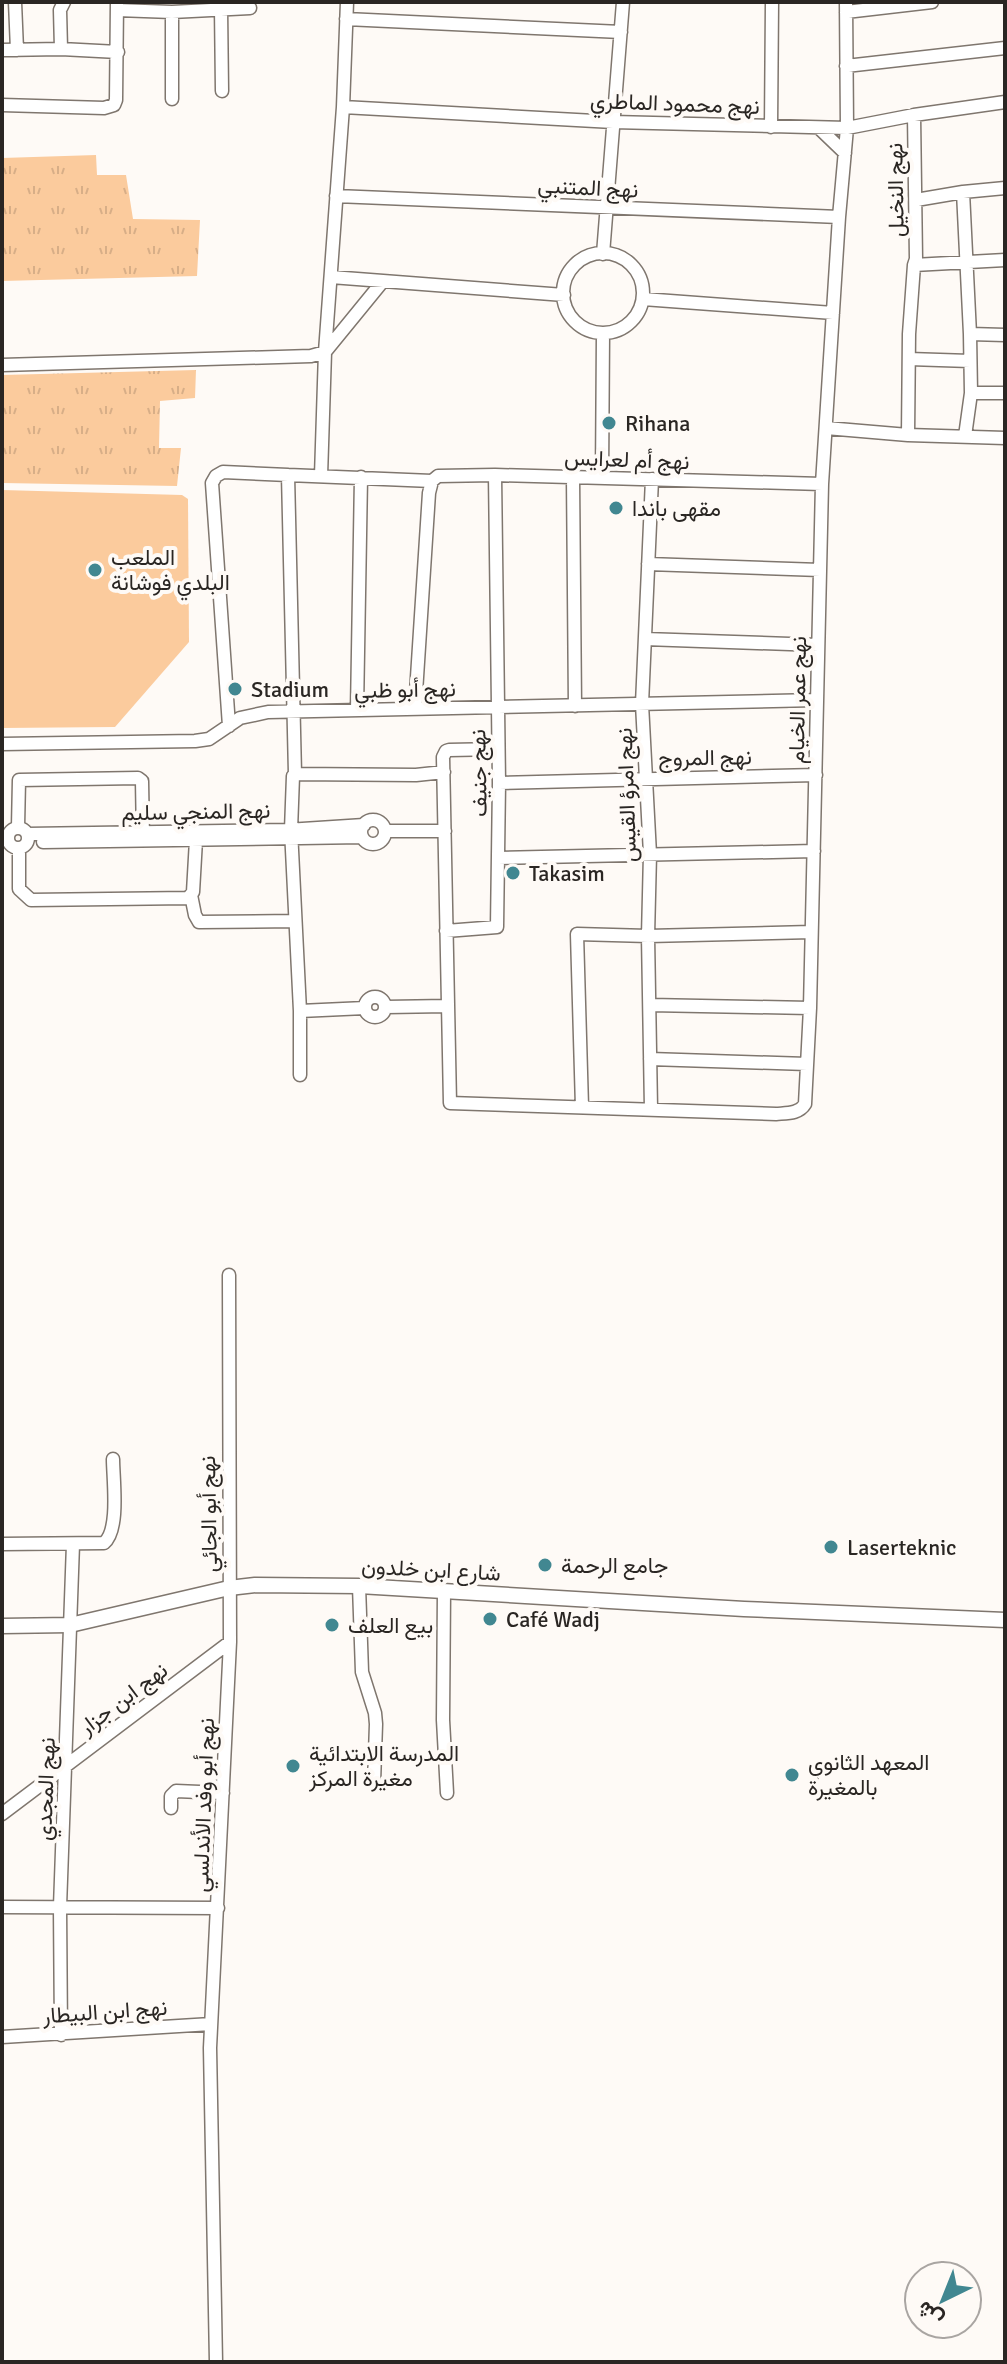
<svg xmlns="http://www.w3.org/2000/svg" width="1007" height="2364" viewBox="0 0 1007 2364" font-family="Signika,Vazirmatn,sans-serif">
<style>
.grass{fill:url(#grass-tufts)}
.pitch{fill:#fbcb9d}
.lines{fill:none;stroke-linecap:round;stroke-linejoin:round}
.minor-casing{stroke:#7f766e;stroke-width:15}
.tertiary-casing{stroke:#7f766e;stroke-width:17}
.minor{stroke:#fff;stroke-width:12}
.tertiary{stroke:#fff;stroke-width:14}
.poi-dot{fill:#418791;stroke:#fefaf6;stroke-width:3}
.labels{text-anchor:middle;stroke-width:8;stroke-linejoin:round;paint-order:stroke}
.street-label{font-size:22px;fill:#2a2623;stroke:#fefaf6}
.poi-label{font-size:22px;fill:#2a2623;stroke:#fefaf6;text-anchor:start}
</style>
<defs>
<pattern id="grass-tufts" width="24" height="20" patternUnits="userSpaceOnUse" patternTransform="scale(2)"><rect width="24" height="20" fill="#fbcb9d"/><path d="M3 7l-1-3M5 7V3M7 7l1-3M15 17l-1-3M17 17v-4M19 17l1-3" fill="none" stroke="#d7ae87"/></pattern>
</defs>
<rect width="100%" height="100%" fill="#fefaf6"/>
<path class="grass" d="M96,155L97,175H126L133,219L200,220L197,276L2,281V158Z
M196,370L195,398L160,401L159,448H181L177,486L2,483V375Z"/>
<path class="pitch" d="M2,490L182,495L188,499L189,642L115,727L2,728Z"/>
<g class="lines">
<defs>
<path id="minor" d="M15,2L17,50
M221,8L222,91
M117,10L172,12L250,8
M846,12L932,2
M346,19L621,32
M61,49L60,10L64,2
M2,50L61,49L118,52
M846,66L1005,48
M172,99V12
M2,105L104,108L114,105L116,100L117,2
M343,107L613,122L847,128L914,115L1005,102
M771,127L772,2
M819,128L845,153
M963,192L970,334L971,393L965,436
M336,196L839,217
M916,200L963,192L1005,188
M563 293a40 40 0 1 1 80 0a40 40 0 1 1-80 0Z
M603,254L623,2
M914,265L1005,260
M331,277L564,295
M643,299L833,313
M970,334L1005,335
M909,359L970,361
M2,365L311,356L325,352L343,107L347,2
M971,393H1005
M826,428L908,435L1005,438
M908,435L909,334L914,265L916,259L914,115
M288,475L432,481
M321,476L325,352L383,281
M573,477L575,706
M602,478L603,333
M648,564L820,570
M645,639L818,645
M415,708L429,493L432,481L438,476L495,475L822,484
M357,710L361,477
M229,726L212,483L216,476L223,472L288,475L295,774
M2,744L195,741L209,739L240,718L268,712L816,700
M498,749L449,750L446,751L443,757L450,1103L776,1114C787,1113 799,1114 805,1104L810,1008L822,484L839,217L847,128L846,2
M499,783L816,775
M361 832a12 12 0 1 1 24 0a12 12 0 1 1-24 0Z
M18,827L19,780L138,778L142,781L143,838
M8 838a10 10 0 1 1 20 0a10 10 0 1 1-20 0Z
M385,831H445
M28,834L287,830L364,825
M43,842L362,837
M19,848V889L31,900L188,898L193,892L196,840
M498,858L814,851
M191,895L195,915L199,922L295,921
M446,931L497,927L499,783L495,475
M365 1007a10 10 0 1 1 20 0a10 10 0 1 1-20 0Z
M650,1005L810,1008
M386,1007L447,1006
M300,1011L365,1008
M650,1059L807,1064
M300,1075V1011L291,830L293,776L295,774L416,775L444,772
M582,1107L577,934L648,936L811,932
M651,1109L648,936L650,854L642,704L652,479
M2,1544L104,1543C120,1530 113,1479 113,1459
M359,1586L362,1672L375,1713L376,1724L374,1783
M444,1591L443,1720L447,1793
M171,1808V1796L176,1791L223,1793
M2,1814L230,1642
M2,1907L218,1908
M61,2035L60,1907L73,1544
M2,2037L211,2024
M216,2362L210,2048L230,1642L229,1275"/>
<path id="tertiary" d="M2,1626L70,1625L229,1588L255,1585L359,1586L744,1609L1005,1620"/>
</defs>
<use href="#minor" class="minor-casing"/>
<use href="#tertiary" class="tertiary-casing"/>
<use href="#minor" class="minor"/>
<use href="#tertiary" class="tertiary"/>
</g>
<g class="poi-dot">
<circle cx="609" cy="423" r="8"/>
<circle cx="616" cy="508" r="8"/>
<circle cx="95" cy="570" r="8"/>
<circle cx="235" cy="689" r="8"/>
<circle cx="513" cy="873" r="8"/>
<circle cx="831" cy="1547" r="8"/>
<circle cx="545" cy="1565" r="8"/>
<circle cx="490" cy="1619" r="8"/>
<circle cx="332" cy="1625" r="8"/>
<circle cx="293" cy="1766" r="8"/>
<circle cx="792" cy="1775" r="8"/>
</g>
<g class="labels">
<g class="street-label">
<text transform="translate(675 103) rotate(2)" y="8">نهج محمود الماطري</text>
<text transform="translate(588 187) rotate(3)" y="8">نهج المتنبي</text>
<text transform="translate(895 190) rotate(-91)" y="8">نهج النخيل</text>
<text transform="translate(627 459) rotate(2)" y="8">نهج أم لعرايس</text>
<text transform="translate(405 689) rotate(-1)" y="8">نهج أبو ظبي</text>
<text transform="translate(797 700) rotate(-89)" y="8">نهج عمر الخيام</text>
<text transform="translate(705 757) rotate(-1)" y="8">نهج المروج</text>
<text transform="translate(478 773) rotate(-91)" y="8">نهج جنيف</text>
<text transform="translate(626 795) rotate(-92)" y="8">نهج امرؤ القيس</text>
<text transform="translate(196 811) rotate(-1)" y="8">نهج المنجي سليم</text>
<text transform="translate(208 1514) rotate(-91)" y="8">نهج أبو الجائي</text>
<text transform="translate(431 1569) rotate(3)" y="8">شارع ابن خلدون</text>
<text transform="translate(123 1698) rotate(-37)" y="8">نهج ابن جزار</text>
<text transform="translate(45 1789) rotate(-88)" y="8">نهج المجدي</text>
<text transform="translate(203 1805) rotate(-88)" y="8">نهج أبو وفد الأندلسي</text>
<text transform="translate(105 2011) rotate(-4)" y="8">نهج ابن البيطار</text>
</g>
<g class="poi-label">
<text x="625" y="431">Rihana</text>
<text x="632" y="516">مقهى باندا</text>
<text x="111" y="565">الملعب<tspan x="111" dy="25">البلدي فوشانة</tspan></text>
<text x="251" y="697">Stadium</text>
<text x="529" y="881">Takasim</text>
<text x="847" y="1555">Laserteknic</text>
<text x="561" y="1573">جامع الرحمة</text>
<text x="506" y="1627">Café Wadj</text>
<text x="348" y="1633">بيع العلف</text>
<text x="309" y="1761">المدرسة الابتدائية<tspan x="309" dy="25">مغيرة المركز</tspan></text>
<text x="808" y="1770">المعهد الثانوي<tspan x="808" dy="25">بالمغيرة</tspan></text>
</g>
</g>
<rect width="1007" height="2364" fill="none" stroke="#2a2623" stroke-width="8"/>
<g transform="translate(943 2300) rotate(223)"><circle r="38" fill="#fefaf6" stroke="#a9a5a2" stroke-width="2"/>
<path d="M0-6L14 30L0 20L-14 30Z" fill="#418791"/>
<text y="-12" font-size="22" font-weight="bold" text-anchor="middle" fill="#2a2623">ش</text>
</g>
</svg>
